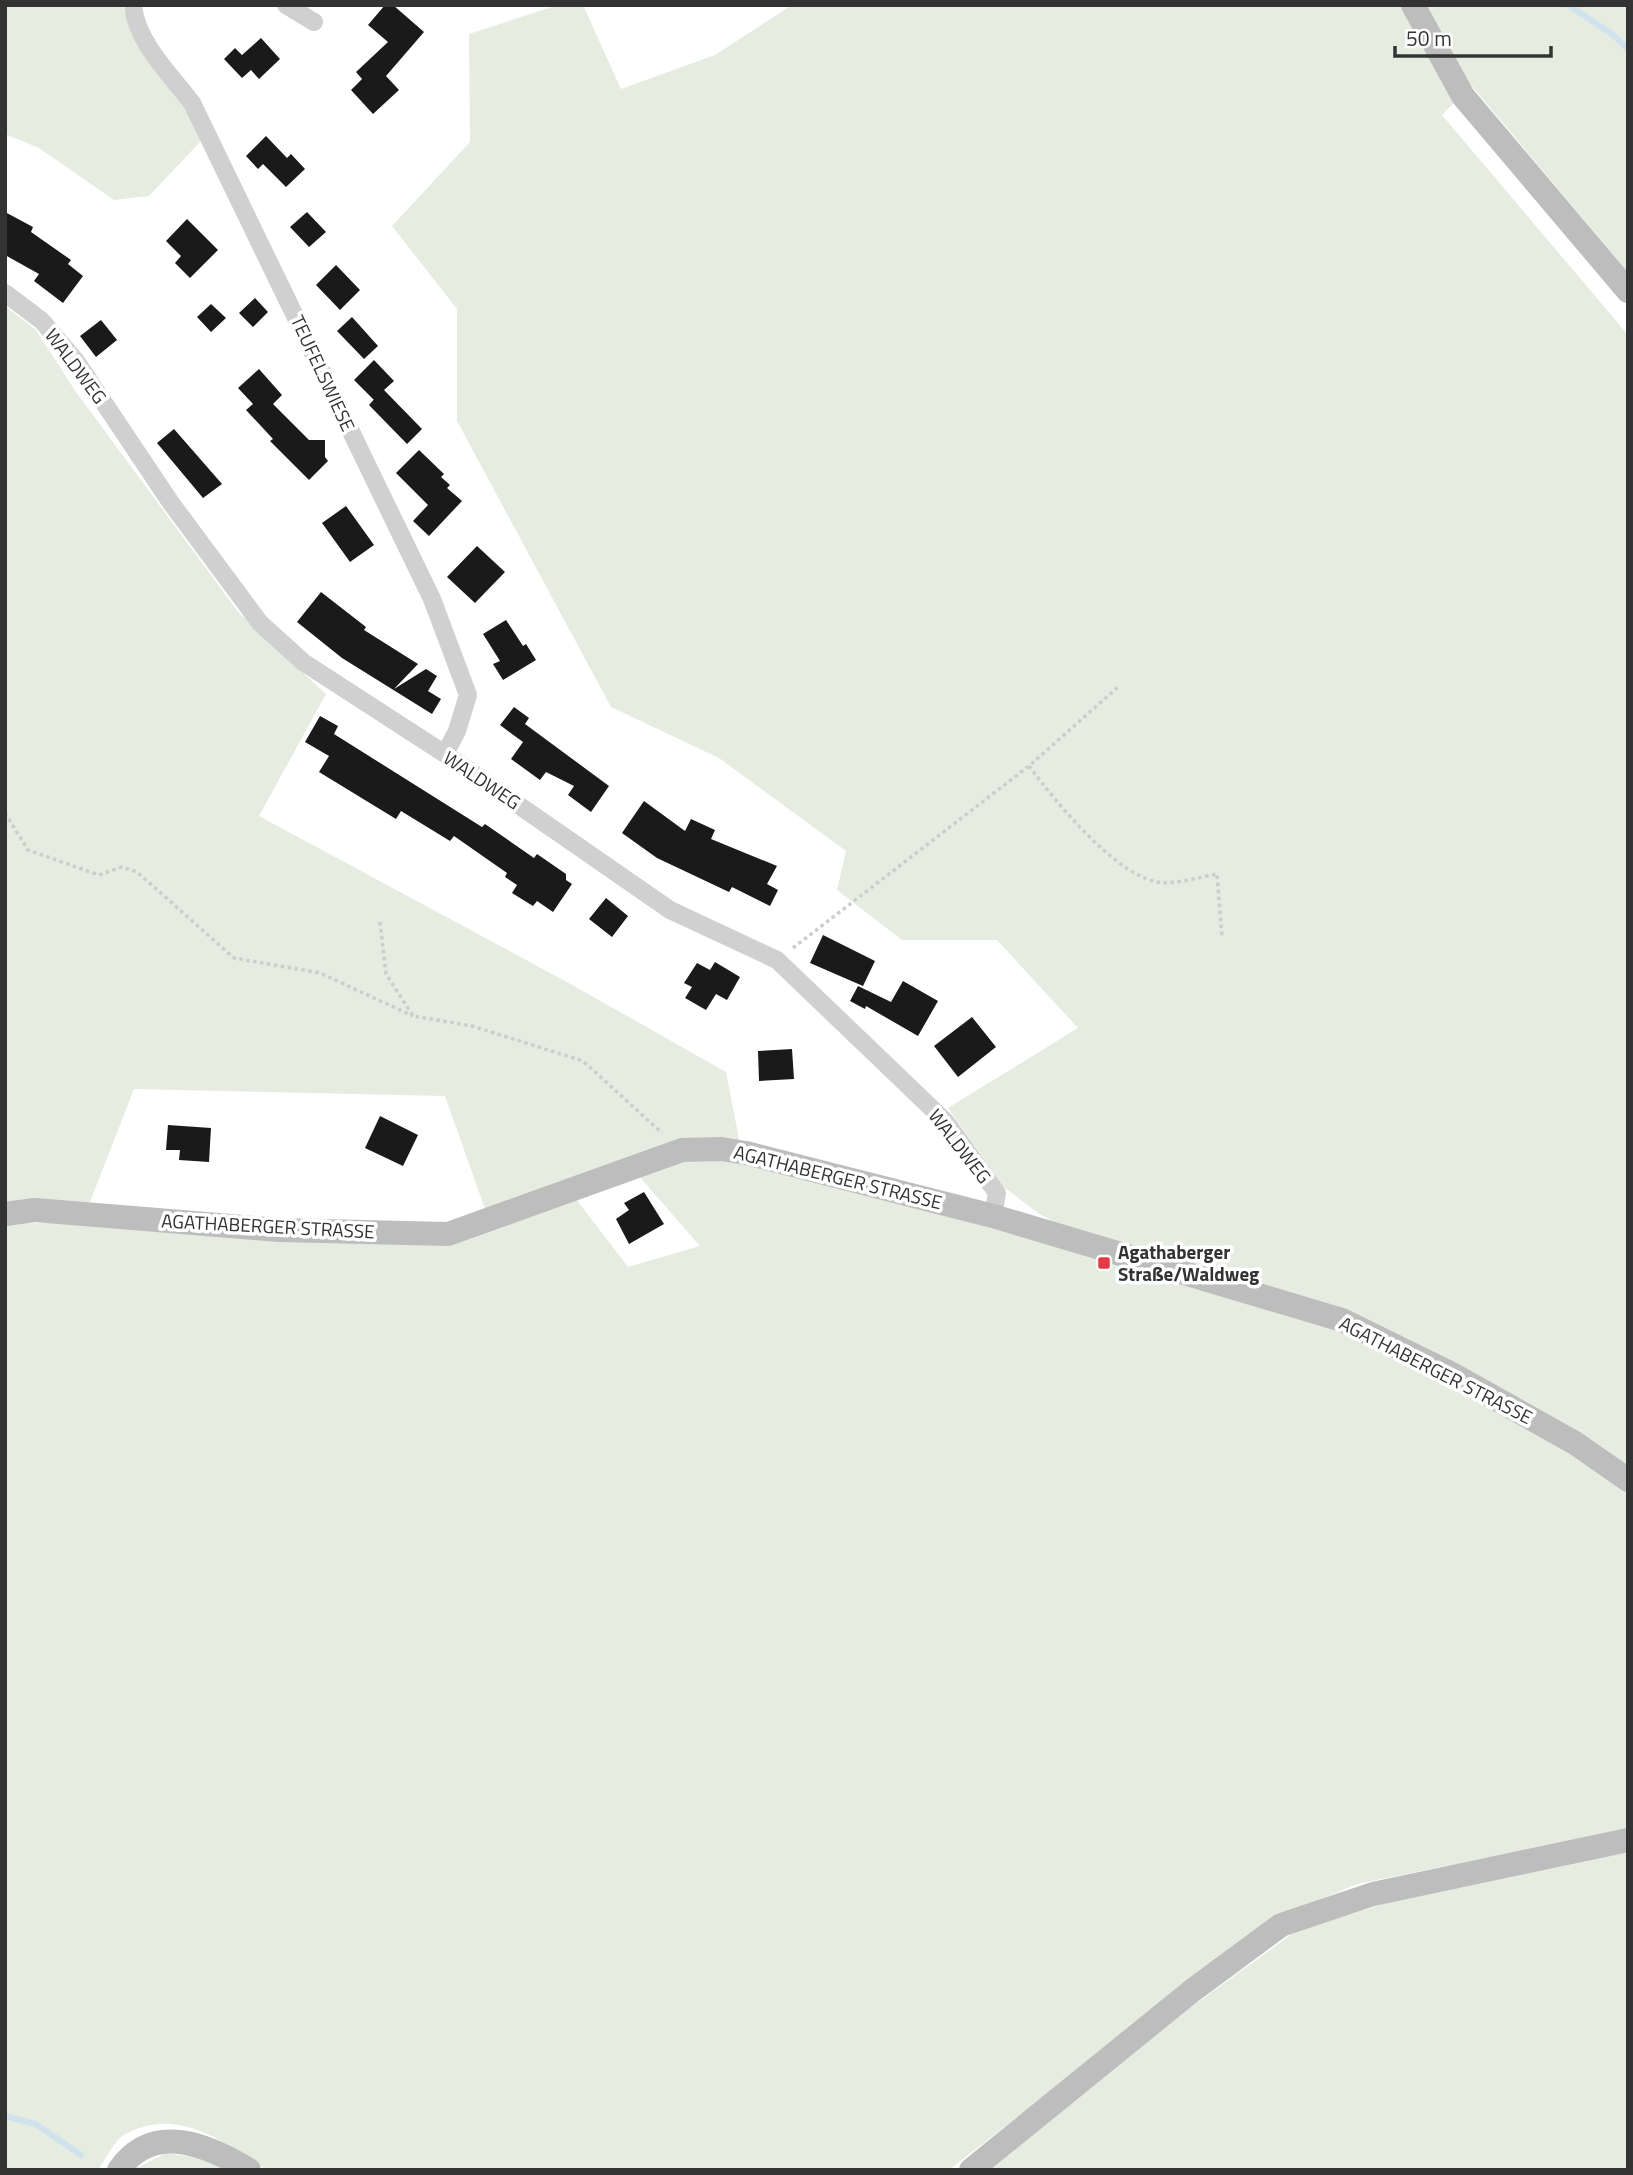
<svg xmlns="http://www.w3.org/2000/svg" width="1633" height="2175" viewBox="0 0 1633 2175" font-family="'Titillium Web',sans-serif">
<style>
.green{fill:#e6ecdf}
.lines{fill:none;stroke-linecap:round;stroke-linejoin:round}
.stream{stroke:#cfe2ee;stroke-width:6}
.building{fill:#1a1a1a}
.path{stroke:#cdcdcd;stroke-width:3.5;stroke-dasharray:3.5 3.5;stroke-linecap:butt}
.street{stroke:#d0d0d0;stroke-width:18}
.secondary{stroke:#bdbdbd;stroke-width:24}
.poi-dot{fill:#e63946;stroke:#fff;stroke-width:2.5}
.labels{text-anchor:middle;stroke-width:7;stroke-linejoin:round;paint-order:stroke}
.street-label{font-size:19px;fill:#333;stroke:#fff}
.poi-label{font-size:19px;font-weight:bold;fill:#333;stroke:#fff;text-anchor:start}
</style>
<rect width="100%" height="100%" fill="#fff"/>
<path class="green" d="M5,5H122L138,45L184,106L201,141L149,196L114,200L39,148L5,134Z
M558,5H583L621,89L715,55L792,5H1628V272L1471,85L1442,115L1628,335V1468L1457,1366L1065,1228L1038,1213L1004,1187L948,1108L1078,1028L997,940H902L837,890L846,851L719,758L611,707L457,421V309L392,226L470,142L469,34Z
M5,306L36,330L76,392L239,613L326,694L259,816L567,982L726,1072L740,1144L486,1212L445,1096L134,1089L88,1207H5Z
M708,1156L1023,1235L1337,1328L1569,1449L1628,1491V1829L1357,1884L1269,1921L949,2170H267C224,2142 177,2105 124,2135C114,2141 105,2160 98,2170H5V1224L84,1222L450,1244L576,1199L628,1267L700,1246L638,1175L681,1160Z
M1628,1852V2170H990L1190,2008L1296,1931L1406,1897Z
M166,2153L205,2159L224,2170H133Z"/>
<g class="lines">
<path class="stream" d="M1568,5L1612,34L1628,49
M5,2116L36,2124L81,2155"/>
</g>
<path class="building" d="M385,5H393L424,32L386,76L399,90L373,114L351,90L362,79L356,72L388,42L368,25Z
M261,38L280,59L259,79L251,70L242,78L224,59L235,48L242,55Z
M266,136L287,158L291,154L305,169L286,187L263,164L258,169L246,156Z
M5,212L33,227L31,232L71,260L68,264L83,276L63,303L34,281L39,274L5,255Z
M307,212L326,232L309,247L290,227Z
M187,219L218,250L190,278L175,263L181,256L166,241Z
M336,265L360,290L340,310L316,285Z
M255,298L268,312L253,327L239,313Z
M211,304L226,318L211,332L197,317Z
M352,317L378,346L364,359L337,331Z
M101,320L117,340L96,357L80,336Z
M374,360L394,381L384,390L422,429L407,444L369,405L377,396L374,400L354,380Z
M259,369L282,395L273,404L309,440H325V457L328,461L309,480L270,441L273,439L246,410L253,404L238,388Z
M174,429L222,484L203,498L157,443Z
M419,450L444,474L441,477L450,485L447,488L462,501L429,536L413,521L428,505L396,473Z
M346,506L374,545L350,562L322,523Z
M477,546L505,572L475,603L447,577Z
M321,592L366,627L364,630L418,664L394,689L426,669L437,676L428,691L441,699L432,714L342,658L297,622Z
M506,620L523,646L526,644L536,660L503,680L493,664L500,661L483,634Z
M514,707L529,718L525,724L609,786L591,812L568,795L574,786L546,772L540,780L511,759L523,742L500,725Z
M320,716L338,726L334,734L482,827L485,824L534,858L537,854L566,874V880L572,884L553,912L537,901L533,906L512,893L517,885L505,877L507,873L454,836L450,841L401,811L396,819L319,772L329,756L305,742Z
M644,801L685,831L691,819L715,830L711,839L777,866L767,884L778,890L770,906L732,887L729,892L657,858L622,833Z
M606,898L628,916L612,937L589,919Z
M823,935L875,961L863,986L810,963Z
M715,962L740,977L727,1000L716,994L706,1010L685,998L692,987L684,983L697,963L710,970Z
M903,981L938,1001L918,1036L866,1006L865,1009L850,1001L858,986L891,1002Z
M972,1017L996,1047L958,1077L934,1046Z
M792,1049L794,1079L759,1081L758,1051Z
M380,1116L418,1135L403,1166L365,1148Z
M168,1125L211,1128L209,1162L179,1160L180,1150H166Z
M644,1192L664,1224L629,1244L616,1219L629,1210L624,1203Z"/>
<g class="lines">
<path class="path" d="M1029,766C1055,801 1113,873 1157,882C1174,885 1199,877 1217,874L1222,937
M5,813L28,850L99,875L122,867L137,872L234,958L320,973L413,1016
M380,922L386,974L413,1016L472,1026L583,1061L662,1133
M793,948L1029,766L1118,687"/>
<path class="street" d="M133,5C136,42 171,75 192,103L432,599L468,695L457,731L445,754
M286,5L314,22
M5,293L42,321L76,361L171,503L260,623L303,662L445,754L670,910L777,960L946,1122L997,1193L993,1216"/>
<path class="secondary" d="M1413,5L1463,96L1628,291
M5,1214L35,1210L279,1230L448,1234L682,1150L721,1149L746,1153L993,1216L1342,1320L1452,1374L1575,1443L1628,1480
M119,2170C153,2121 208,2145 249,2170
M971,2170L1193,1990L1281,1925L1373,1894L1628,1840"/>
</g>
<rect class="poi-dot" x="1097" y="1256" width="14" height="14" rx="3.5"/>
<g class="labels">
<g class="street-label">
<text transform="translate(76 366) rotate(53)" y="7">WALDWEG</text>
<text transform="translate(323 373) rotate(65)" y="7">TEUFELSWIESE</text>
<text transform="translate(482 780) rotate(34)" y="7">WALDWEG</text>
<text transform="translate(960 1146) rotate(52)" y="7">WALDWEG</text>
<text transform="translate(838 1177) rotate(14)" y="7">AGATHABERGER STRASSE</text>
<text transform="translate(268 1226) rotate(3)" y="7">AGATHABERGER STRASSE</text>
<text transform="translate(1436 1370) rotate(27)" y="7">AGATHABERGER STRASSE</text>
</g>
<g class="poi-label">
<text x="1118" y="1259">Agathaberger<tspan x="1118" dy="22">Straße/Waldweg</tspan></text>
</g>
</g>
<rect width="1633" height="2175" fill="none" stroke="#333333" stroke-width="14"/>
<path d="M1395 46v10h156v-10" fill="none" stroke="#333333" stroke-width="3.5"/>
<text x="1406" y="46" font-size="21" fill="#333333" stroke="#ffffff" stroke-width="5" paint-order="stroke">50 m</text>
</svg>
